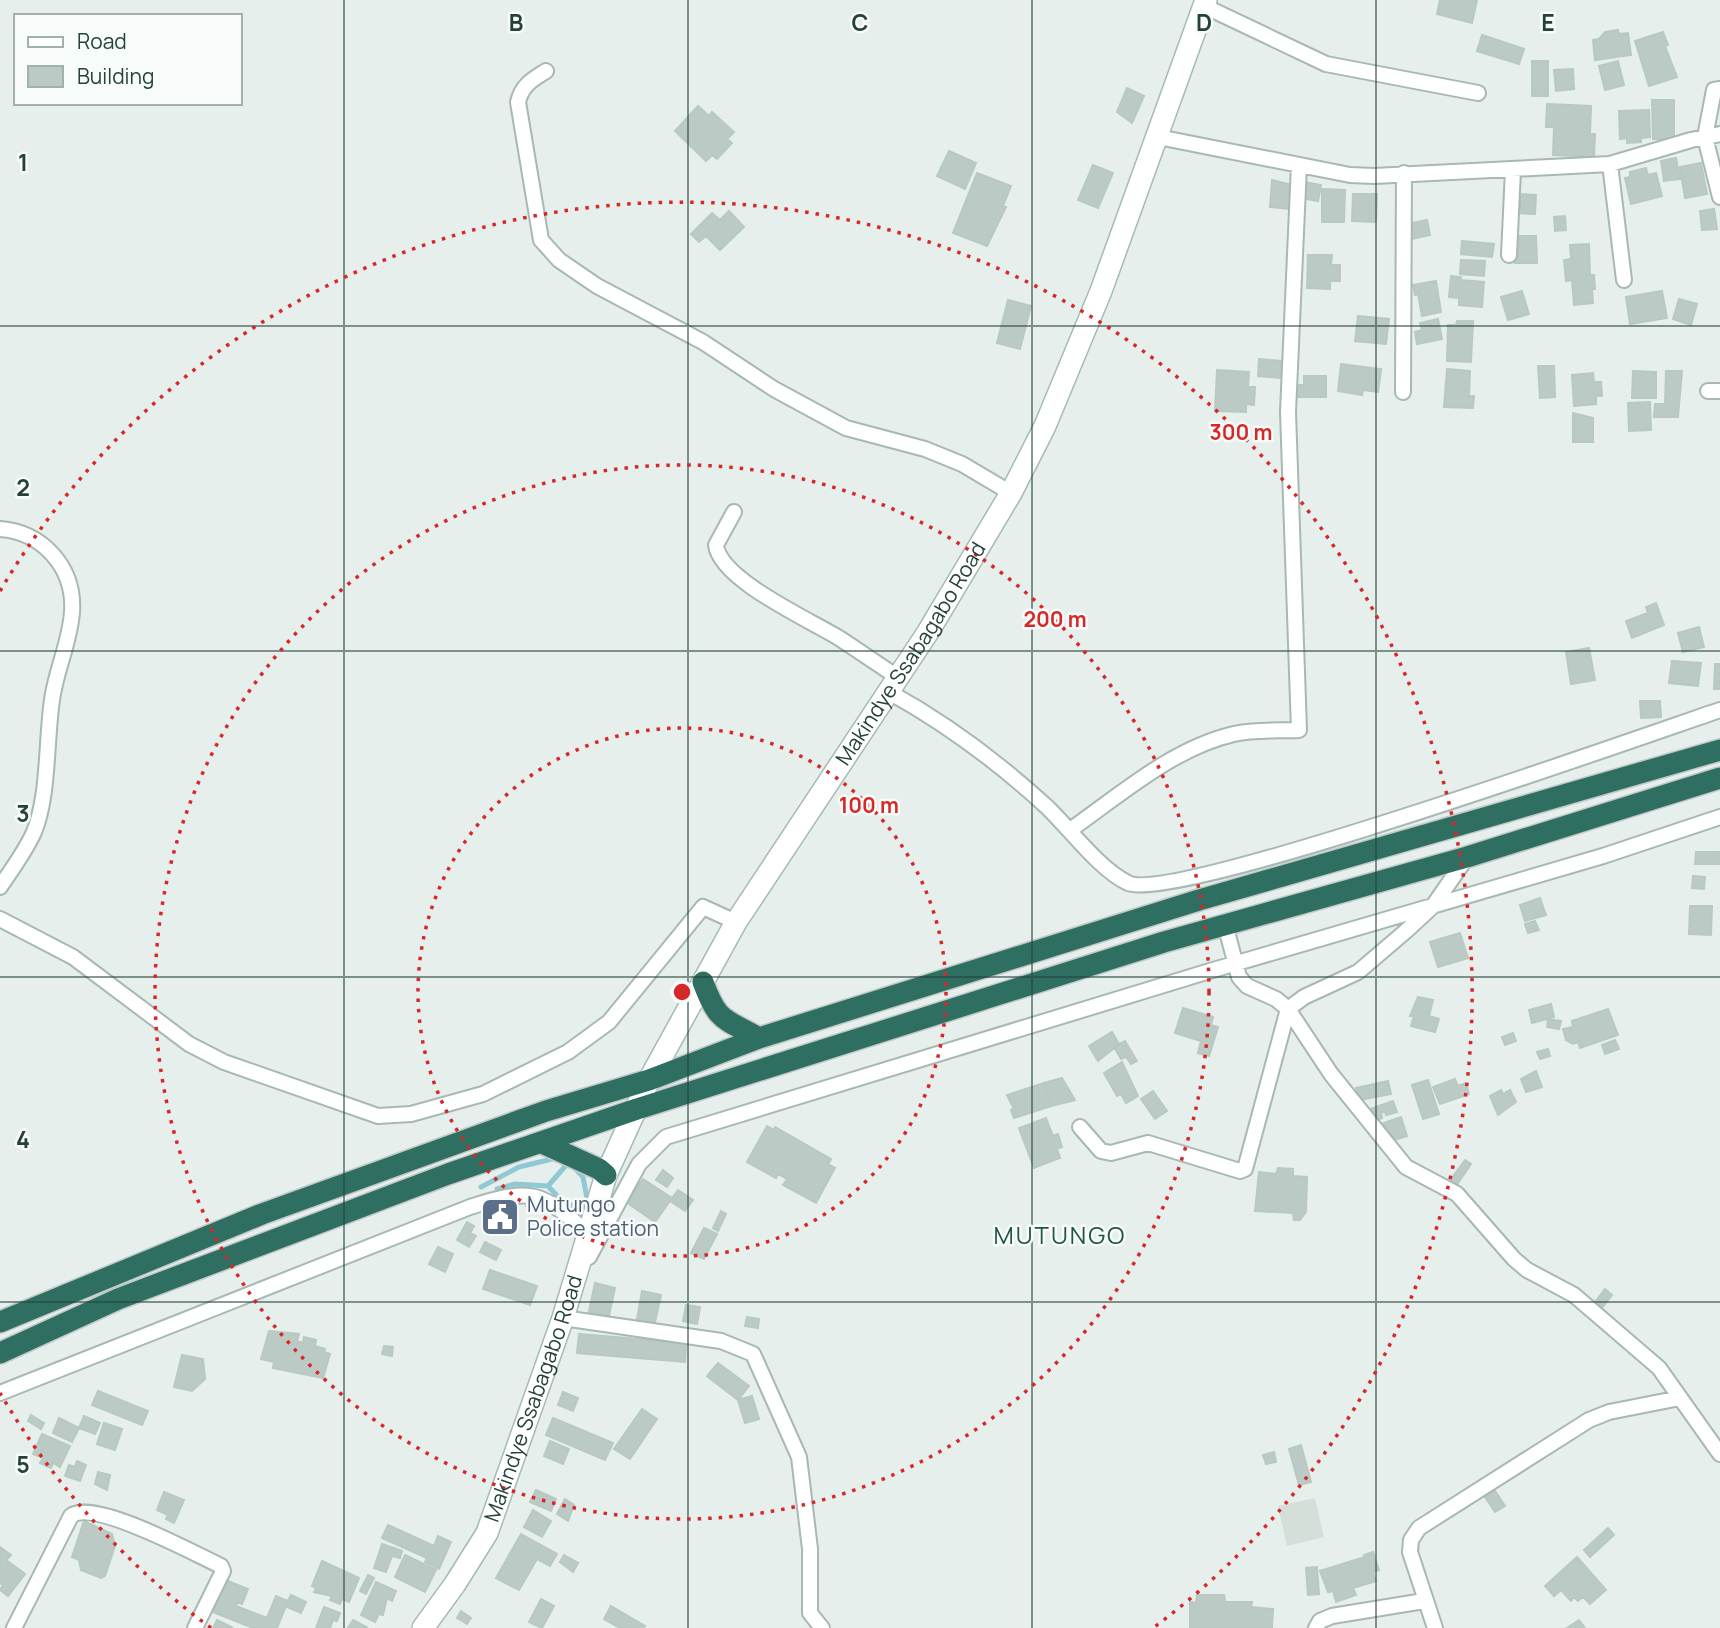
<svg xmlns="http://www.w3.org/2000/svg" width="1720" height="1628" viewBox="0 0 1720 1628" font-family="Manrope,sans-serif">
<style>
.built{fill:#d4dfda}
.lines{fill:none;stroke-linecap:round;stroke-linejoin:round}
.stream{stroke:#8ec9d4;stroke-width:5}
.building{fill:#bbcac4;stroke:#b8c9c2;stroke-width:2}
.street-casing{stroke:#a8b8b2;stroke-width:18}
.secondary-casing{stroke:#a4bbb3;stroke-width:24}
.highway-casing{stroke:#c2cac8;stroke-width:24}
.street{stroke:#fff;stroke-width:14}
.secondary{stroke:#fff;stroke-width:21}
.highway{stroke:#2f6f62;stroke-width:21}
.grid{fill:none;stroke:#24423a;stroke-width:2;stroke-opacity:0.55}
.ring{fill:none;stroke:#d62828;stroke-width:3.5;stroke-dasharray:3.5 7}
.labels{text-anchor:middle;stroke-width:5;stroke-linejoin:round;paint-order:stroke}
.street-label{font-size:21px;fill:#24423a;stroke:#f7fbf9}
.service-label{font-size:21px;fill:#4e5e75;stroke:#f7fbf9;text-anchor:start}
.quarter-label{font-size:24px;letter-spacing:2px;fill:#1f5548;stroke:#f7fbf9}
.grid-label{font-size:23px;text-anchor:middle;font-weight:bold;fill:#24423a;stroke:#f7fbf9;stroke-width:5;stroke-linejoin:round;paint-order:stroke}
.centre{fill:#d62828;stroke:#f7fbf9;stroke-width:3.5}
.ring-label{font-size:21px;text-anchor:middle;font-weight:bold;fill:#d62828;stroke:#f7fbf9;stroke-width:5;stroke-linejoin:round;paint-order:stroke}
</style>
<rect width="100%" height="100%" fill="#e6efeb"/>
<path class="built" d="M1315,1498L1324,1537L1287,1546L1278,1506Z"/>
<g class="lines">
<path class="stream" d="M548,1186L568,1163
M481,1187L519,1167L556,1158
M497,1189L515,1184L548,1186L561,1200L575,1207L583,1205L587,1198L583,1177L572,1165"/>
</g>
<path class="building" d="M1440,0H1477L1472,23L1437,14Z
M1618,30L1619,34L1628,33L1631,55L1595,60L1593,40L1599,39L1605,32Z
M1663,32L1668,45L1665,46L1677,77L1649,86L1635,41Z
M1482,35L1524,49L1519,64L1477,51Z
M1532,61H1548V96H1532Z
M1618,61L1624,85L1605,90L1599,66Z
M1573,69L1574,89L1556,91L1554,70Z
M1127,88L1144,96L1132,123L1117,112Z
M1652,100H1674V139H1653Z
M1547,104L1591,106L1590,134H1595L1594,157L1553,155L1554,127H1546Z
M698,106L709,116L712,112L734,132L727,139L732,143L717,159L712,155L706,161L675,131Z
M1649,110L1650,137L1641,138V142L1627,143V138L1620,139L1619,111Z
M949,151L976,163L965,189L937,176Z
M1676,158L1680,179L1664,181L1661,161Z
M1701,163L1707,194L1685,198L1680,167Z
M1093,165L1113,173L1098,208L1078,200Z
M1646,168L1648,175L1656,173L1662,196L1631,204L1625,178L1630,177V172Z
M977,173L1011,186L1003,206L1006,207L987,246L953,233Z
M1272,180L1292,185L1290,209L1270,207Z
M1304,182L1321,185L1318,201L1301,198Z
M1322,189L1345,190L1344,222H1322Z
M1353,194H1377L1376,222L1352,221Z
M1518,194L1536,195L1535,214L1517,213Z
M1714,209L1717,229L1702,230L1700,211Z
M729,211L744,227L720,250L706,236L699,242L691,234L712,213L720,220Z
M1565,216L1566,230L1555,231L1554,217Z
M1427,220L1430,235L1411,239L1408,224Z
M1515,236H1536L1537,263H1515Z
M1462,241L1494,244L1492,257L1461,254Z
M1589,244L1590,275H1594L1595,289H1592L1593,303L1574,305L1572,280L1566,281L1564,260L1571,259L1570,245Z
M1308,255H1332L1331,265H1340V281H1330V289L1307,288Z
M1461,260L1485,261L1484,276L1460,274Z
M1451,276L1461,277L1460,280L1484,282L1482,307L1459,305V298L1449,297Z
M1436,281L1441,312L1422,316L1418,294L1415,295L1413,285Z
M1522,291L1529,314L1508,320L1501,297Z
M1662,291L1667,318L1630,324L1626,297Z
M1679,299L1697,304L1691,325L1673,319Z
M1008,300L1031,306L1020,349L997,343Z
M1358,316L1389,319L1386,344L1355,341Z
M1438,319L1442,339L1417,344L1415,332L1422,330L1420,323Z
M1457,321H1473L1471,362L1447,361L1448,325H1456Z
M1259,359L1281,361L1280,378L1258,376Z
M1341,364L1381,369L1378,392L1363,390L1362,395L1338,391Z
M1538,366H1554L1555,397L1540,398Z
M1447,369L1470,371L1469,396H1474L1473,408L1444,407Z
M1217,370L1249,372L1248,387H1255L1254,405L1246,404V412L1215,411Z
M1633,371L1656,372V398H1632Z
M1666,371H1682L1678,417H1654L1655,404H1665Z
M1593,373L1594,382H1601L1602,396H1596V404L1574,406L1572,375Z
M1304,376H1326V397H1296V385H1304Z
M1650,402L1651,430L1629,431L1628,403Z
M1573,413L1593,418V442H1573Z
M1656,603L1664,625L1632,638L1626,621L1648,613L1646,607Z
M1699,627L1704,647L1683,652L1678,633Z
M1589,648L1595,680L1571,684L1566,652Z
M1672,661L1701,663L1698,686L1669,683Z
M1715,664H1720V689H1714Z
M1640,701H1660L1661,717L1641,718Z
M1696,852H1720V864H1695Z
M1693,876L1705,877L1704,889L1692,888Z
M1540,898L1546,915L1525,921L1520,905Z
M1690,906H1712L1711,935L1689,934Z
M1535,921L1539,930L1528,933L1525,924Z
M1460,933L1468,958L1438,967L1430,942Z
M1418,997L1433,1000L1429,1016L1439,1019L1435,1032L1411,1026L1414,1016H1410Z
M1551,1004L1554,1017L1532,1023L1529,1010Z
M1183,1008L1213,1017L1211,1025L1218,1027L1209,1056L1198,1053L1201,1041L1175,1033Z
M1608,1009L1618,1035L1580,1048L1578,1042L1573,1044L1566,1040L1563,1029L1573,1027L1572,1021Z
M1548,1019L1561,1021L1559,1029L1547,1027Z
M1112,1032L1119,1044L1098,1061L1089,1046Z
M1513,1033L1516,1041L1505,1045L1502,1037Z
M1615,1040L1619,1049L1605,1054L1602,1045Z
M1125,1041L1137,1061L1131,1064L1126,1057L1121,1059L1114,1047Z
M1548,1049L1550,1056L1540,1059L1537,1052Z
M1122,1062L1138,1096L1126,1103L1121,1094L1117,1096L1104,1073Z
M1536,1071L1542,1087L1526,1092L1521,1079Z
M1062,1078L1075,1100L1051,1106L1044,1083Z
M1455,1079L1458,1086L1466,1083L1469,1094L1440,1104L1433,1087Z
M1428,1080L1439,1114L1423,1119L1412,1085Z
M1388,1081L1391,1094L1359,1100L1356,1088Z
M1044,1083L1051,1106L1014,1118L1011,1110L1014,1109L1007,1095Z
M1501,1090L1503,1094L1510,1090L1516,1102L1498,1115L1490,1096Z
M1153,1091L1167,1111L1155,1119L1141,1099Z
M1393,1101L1397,1112L1386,1115L1385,1111L1381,1113L1382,1118L1374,1121L1367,1110Z
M1401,1117L1407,1136L1391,1141L1381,1124Z
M1046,1118L1053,1136L1058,1134L1062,1147L1057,1149L1060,1158L1034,1168L1019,1128Z
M767,1126L774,1130L775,1127L831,1159L828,1164L835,1168L816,1203L783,1185L787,1179L778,1174L776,1178L747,1162Z
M1465,1160L1471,1164L1456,1186L1449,1182Z
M1278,1168L1293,1169V1176L1307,1177L1306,1212L1300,1220H1294L1293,1213L1255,1211L1259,1172L1276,1174Z
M663,1170L673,1178L667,1187L656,1180Z
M643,1179L672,1198L678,1190L693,1200L685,1211L670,1201L655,1222L626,1202Z
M494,1204L503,1207L502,1212L509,1214L506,1224L489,1219Z
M721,1211L726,1214L718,1231L713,1228Z
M467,1222L474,1226L470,1233L476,1236L469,1247L457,1240Z
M704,1228L717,1234L704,1259L691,1253Z
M485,1242L501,1250L496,1260L480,1252Z
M438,1247L453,1254L445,1272L429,1264Z
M490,1270L537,1286L530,1305L483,1289Z
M595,1283L615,1288L608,1320L588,1316Z
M1605,1289L1612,1295L1602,1308L1595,1302Z
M642,1291L661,1295L655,1322L637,1319Z
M686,1305L700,1307L697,1324L683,1321Z
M747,1317L759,1319L758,1328L745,1326Z
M269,1331L299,1334L297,1341L303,1343L304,1337L316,1340L315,1346L325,1349L324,1352L330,1354L323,1378L273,1368L274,1362L261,1359Z
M579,1334L686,1343L685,1362L577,1353Z
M384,1346L393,1347L392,1356L382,1354Z
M182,1355L203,1359L205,1379L192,1391L174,1387Z
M718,1363L749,1386L738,1400L707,1376Z
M98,1391L148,1411L142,1425L92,1405Z
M563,1392L578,1398L573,1411L558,1405Z
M752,1396L759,1419L745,1423L738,1400Z
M642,1409L657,1419L630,1459L614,1449Z
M31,1415L44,1423L41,1429L28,1421Z
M84,1416L100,1423L95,1434L79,1428Z
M59,1418L79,1428L72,1442L53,1433Z
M553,1418L613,1443L605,1460L546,1435Z
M104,1423L122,1429L115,1450L97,1444Z
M42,1434L70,1446L60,1467L53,1463L51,1468L40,1463L43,1458L33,1454Z
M550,1441L569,1449L563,1464L544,1456Z
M1301,1445L1311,1482L1299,1485L1289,1449Z
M1274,1452L1276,1462L1266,1464L1263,1455Z
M77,1461L86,1465L80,1481L65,1476L69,1465L75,1467Z
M98,1472L110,1475L107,1490L95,1484Z
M1491,1485L1505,1506L1495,1512L1481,1491Z
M536,1490L556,1499L551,1511L530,1502Z
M164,1492L184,1500L174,1523L166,1519L168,1515L157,1510Z
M565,1499L574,1505L568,1521L557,1514Z
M533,1510L551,1521L542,1537L524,1527Z
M84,1521L112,1534L115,1546L105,1576L101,1578L81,1570L79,1560L72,1557Z
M388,1525L434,1546L438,1536L451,1542L439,1569L425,1562L427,1558L382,1538Z
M1608,1528L1614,1535L1590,1557L1584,1550Z
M521,1534L557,1554L550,1566L537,1559L519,1590L496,1578Z
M382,1544L402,1551L400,1558L392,1556L386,1572L374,1568Z
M0,1547L11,1555L6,1560L25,1574L8,1596L0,1590L3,1585L0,1583Z
M1373,1552L1379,1570L1373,1572L1376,1581L1353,1588L1356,1595L1336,1602L1333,1591L1328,1592L1320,1571L1365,1557L1364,1555Z
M405,1555L436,1570L425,1592L395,1577Z
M564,1555L578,1563L573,1572L560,1562Z
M1577,1557L1606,1590L1590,1604L1583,1597L1578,1601L1574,1597L1571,1601L1561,1590L1554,1596L1545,1586Z
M322,1561L359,1578L349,1602L342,1599L340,1604L330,1600L332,1596L314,1592L316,1588L312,1586Z
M1317,1567L1319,1594L1308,1595L1306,1568Z
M368,1575L374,1578L366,1594L360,1591Z
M223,1579L248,1589L242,1604L238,1602L236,1606L267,1618L276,1596L288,1601L277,1628H253L210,1611Z
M376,1582L396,1591L392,1601L387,1598L383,1615L379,1614L375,1622L361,1615Z
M291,1595L306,1602L301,1613L285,1606Z
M1197,1595H1224L1225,1602H1252L1251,1607L1273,1609L1272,1628H1190V1602L1196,1603Z
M541,1599L554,1606L542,1628L529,1622Z
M611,1606L645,1626L643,1628H620L604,1619Z
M324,1607L340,1613L337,1621L333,1620L330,1628H316Z
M461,1611L471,1618L467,1624L457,1618Z
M217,1620L233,1628H213Z
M353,1620L368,1628H348Z
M1579,1620L1585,1628H1567Z"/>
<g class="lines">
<defs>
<path id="street" d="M1204,6L1326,64L1478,93
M546,71C532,80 522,85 518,102L541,240L559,260L597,286L703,342L774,389L846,428L925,449L962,464L1011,493
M1720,89L1714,90L1705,137L1720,197
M1158,137L1350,175L1374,176L1610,164L1691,140L1720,134
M1610,164L1624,280
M1509,255L1513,170
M1708,391H1720
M1403,392L1404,173
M734,512L716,545C720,580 810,620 839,638C859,651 879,665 899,678
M0,529C42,532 75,567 72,612C70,642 56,670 52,700C46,740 49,796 34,832C25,852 12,869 0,887
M889,692C947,724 998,762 1047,807C1070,829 1099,869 1128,883C1173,904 1643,736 1720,710
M1070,830C1120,795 1173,748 1234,734C1254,729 1278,731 1299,730L1288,412L1299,165
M0,919L73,957L189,1044L224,1062L378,1116L411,1114L483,1094L568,1052L609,1022L703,907L736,922
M1225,924L1239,977L1247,986L1276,999L1288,1009L1331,1074L1406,1167L1457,1194L1514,1259L1527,1270L1574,1295L1659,1368L1720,1454
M1080,1127L1101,1151L1111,1153L1148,1143L1240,1171L1245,1169L1288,1009L1304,997L1358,972L1406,931L1433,906L1467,857
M589,1257L639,1164L666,1137L1213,970L1603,856L1720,817
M563,1318L721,1341L753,1354L799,1457L810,1549V1613L822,1628
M0,1393L470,1207C533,1187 540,1191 589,1234
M14,1628L71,1516C93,1498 195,1554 221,1566L223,1571L195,1628
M1316,1628L1320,1621L1332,1616L1424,1601
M1435,1628L1410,1552L1411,1540L1419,1528L1589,1420L1609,1412L1680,1398"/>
<g id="secondary">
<path id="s1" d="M423,1628L455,1584L487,1533L563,1318L606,1175L649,1080L736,922L928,632L1011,493L1045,426L1101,291L1206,0"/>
</g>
<path id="highway" d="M703,982C718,1023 724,1018 759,1038
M542,1143L599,1169L606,1175
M0,1322L262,1214L546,1111L649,1080L759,1038L1199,900L1720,750
M0,1353L118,1299L448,1174L637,1109L1164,942L1467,857L1720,778"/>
</defs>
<use href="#street" class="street-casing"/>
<use href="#secondary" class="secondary-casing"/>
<use href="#highway" class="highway-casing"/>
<use href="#street" class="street"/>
<use href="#secondary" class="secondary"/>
<use href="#highway" class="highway"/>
</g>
<path class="grid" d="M344,0V1628M688,0V1628M1032,0V1628M1376,0V1628M0,326H1720M0,651H1720M0,977H1720M0,1302H1720"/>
<g class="ring">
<circle cx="682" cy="992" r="264"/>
<circle cx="682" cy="992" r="527"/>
<path d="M211 1628A791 791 0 0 1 0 1393M0 591A791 791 0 1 1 1153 1628"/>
</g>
<defs>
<symbol id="civic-square" viewBox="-11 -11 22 22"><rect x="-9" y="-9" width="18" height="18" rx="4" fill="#5c6f8a" stroke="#f7fbf9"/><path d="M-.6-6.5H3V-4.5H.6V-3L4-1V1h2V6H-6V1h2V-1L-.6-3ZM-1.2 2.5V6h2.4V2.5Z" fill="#fff"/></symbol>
</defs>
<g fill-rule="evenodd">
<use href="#civic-square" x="478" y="1195" width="44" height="44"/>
</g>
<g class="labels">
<g class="street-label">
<text dy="7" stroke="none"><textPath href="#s1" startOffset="1097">Makindye Ssabagabo Road</textPath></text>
<text dy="7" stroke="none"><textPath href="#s1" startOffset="257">Makindye Ssabagabo Road</textPath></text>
</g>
<g class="service-label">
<text x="527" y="1212">Mutungo<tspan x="527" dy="24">Police station</tspan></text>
</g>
<g class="quarter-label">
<text x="1060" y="1244">MUTUNGO</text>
</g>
</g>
<g class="grid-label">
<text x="516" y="31">B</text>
<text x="860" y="31">C</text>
<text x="1204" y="31">D</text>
<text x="1548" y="31">E</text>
<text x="23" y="171">1</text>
<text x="23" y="496">2</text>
<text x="23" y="822">3</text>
<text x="23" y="1148">4</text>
<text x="23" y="1473">5</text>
</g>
<circle cx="682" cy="992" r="10" class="centre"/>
<g class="ring-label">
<text x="1241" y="440">300 m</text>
<text x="1055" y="627">200 m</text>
<text x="869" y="813">100 m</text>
</g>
<rect x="14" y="14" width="228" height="91" fill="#f7fbf9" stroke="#a3b1ad" stroke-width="2"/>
<rect x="28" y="37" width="35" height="10" fill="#ffffff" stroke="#a3b1ad" stroke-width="2"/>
<text x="77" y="49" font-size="21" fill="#24423a">Road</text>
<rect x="28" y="66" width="35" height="21" fill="#bbcac4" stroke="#a3b1ad" stroke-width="2"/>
<text x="77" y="84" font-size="21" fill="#24423a">Building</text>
</svg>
